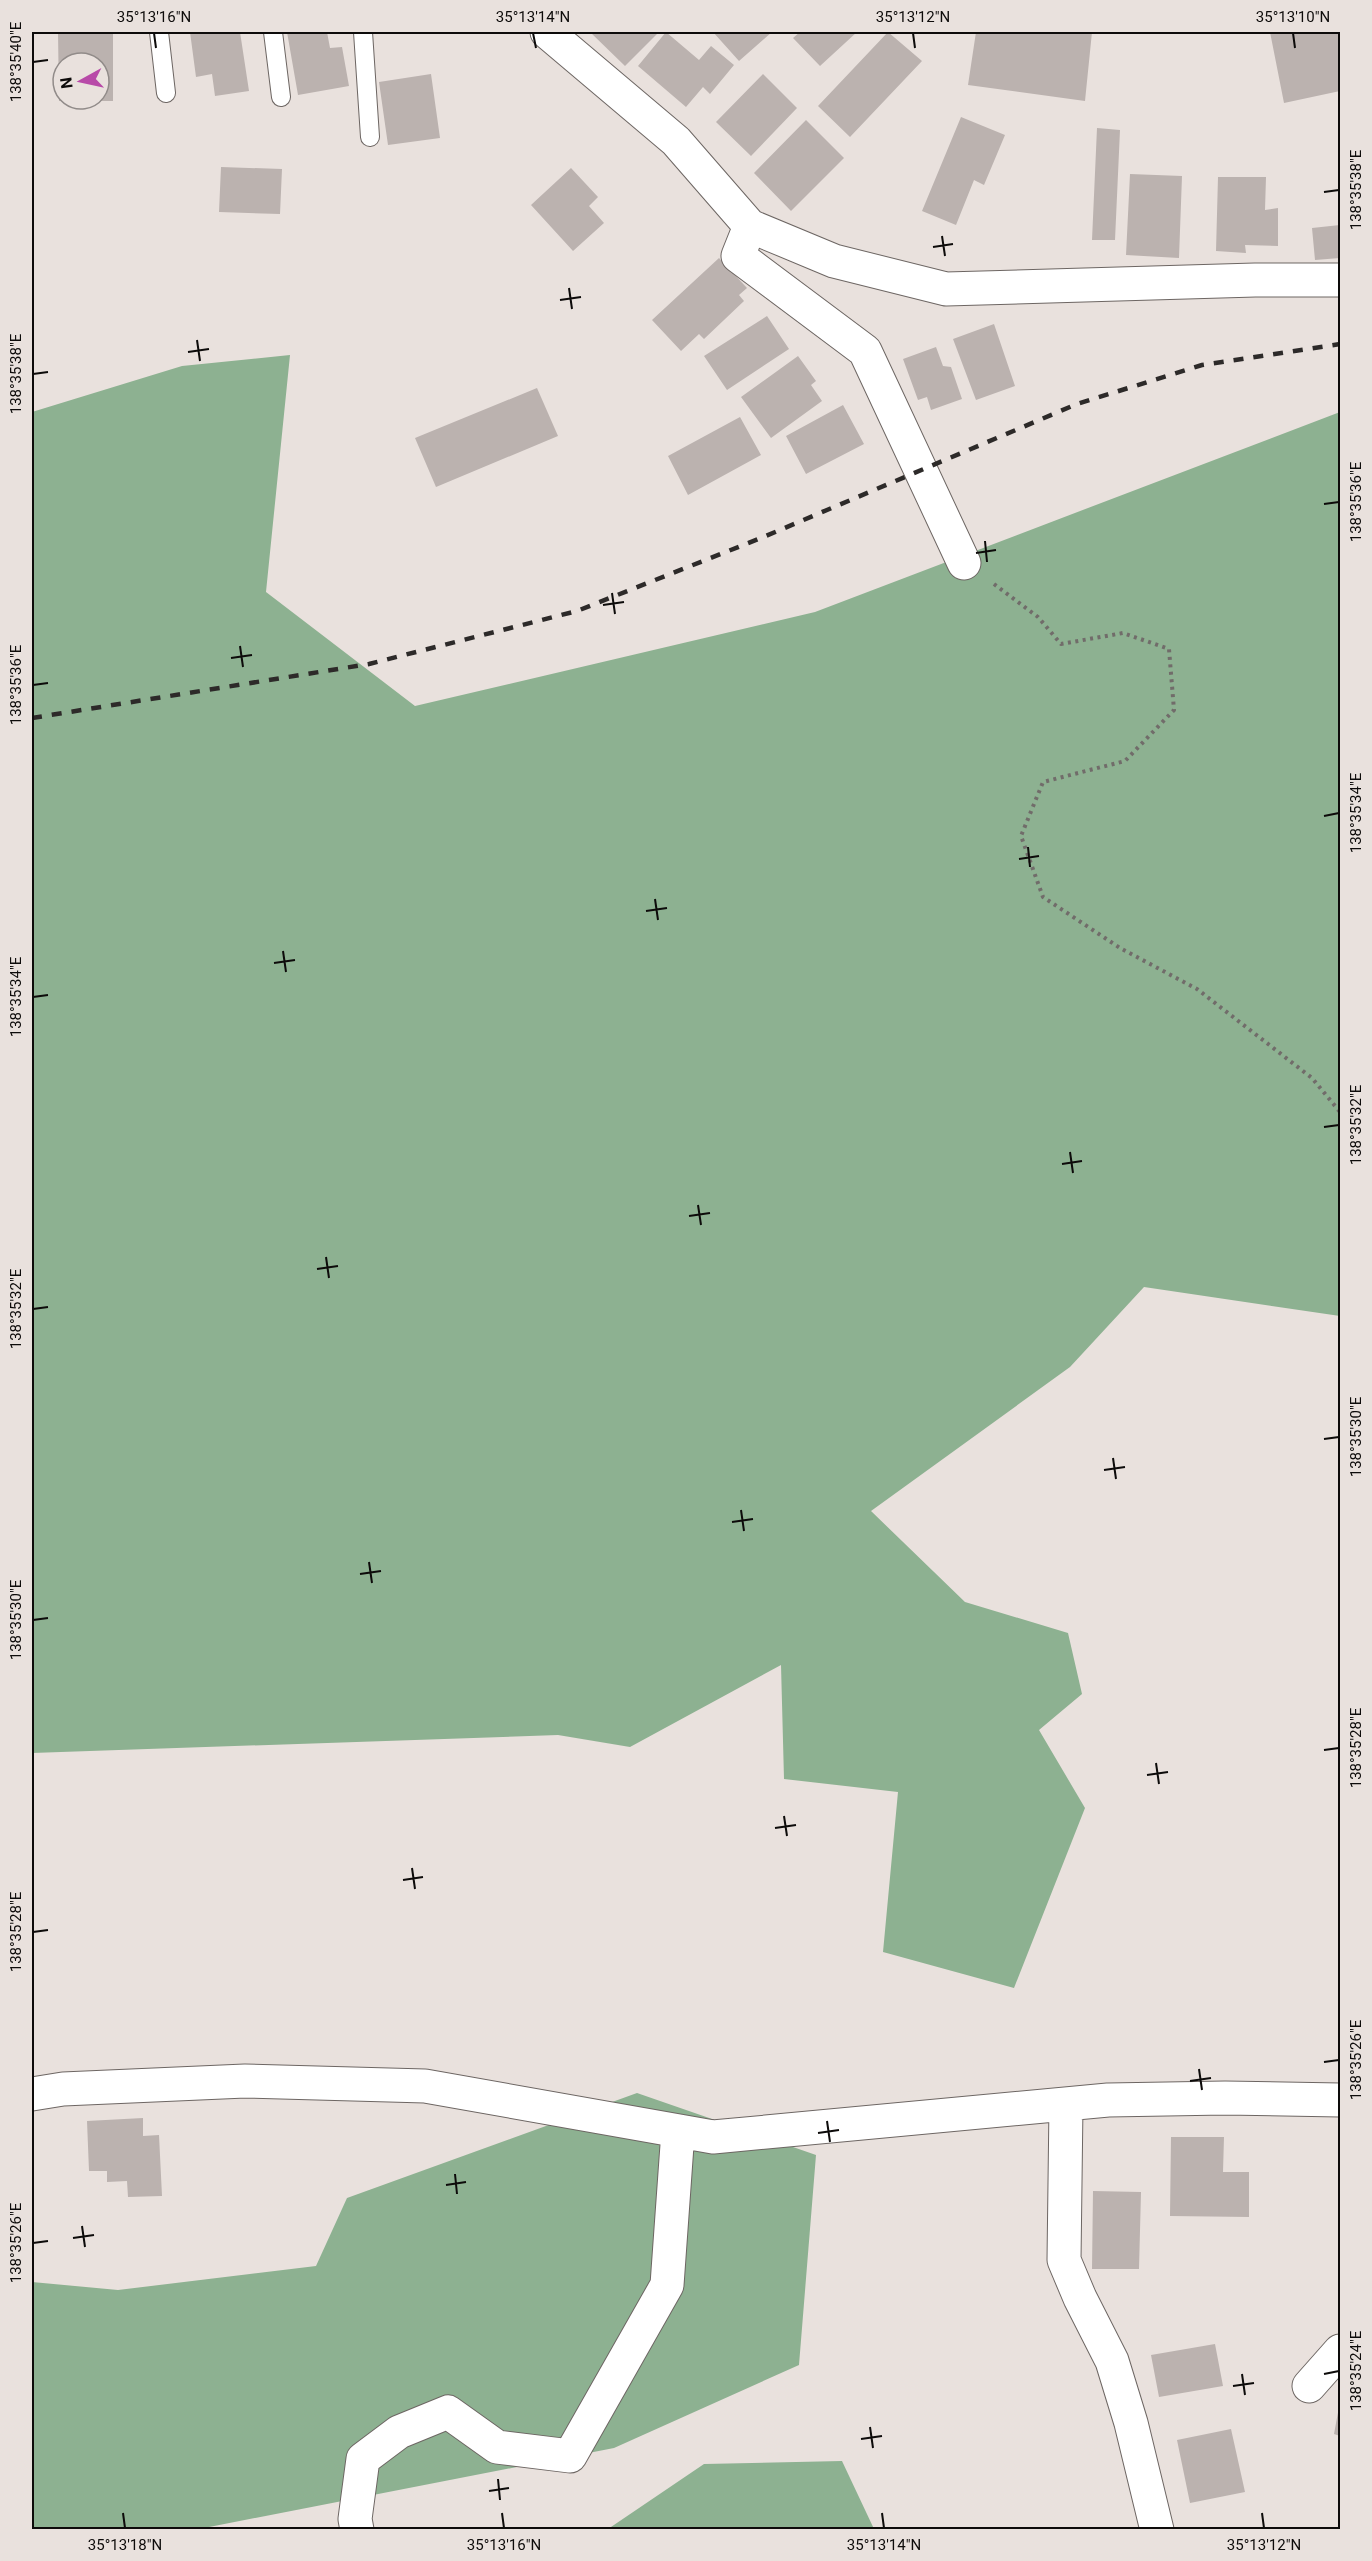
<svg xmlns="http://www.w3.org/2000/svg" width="1372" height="2561" viewBox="0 0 1372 2561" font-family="Roboto,sans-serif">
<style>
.forest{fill:#8db191}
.building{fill:#bbb2af}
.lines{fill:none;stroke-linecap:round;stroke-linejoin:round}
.lane-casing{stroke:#6d6663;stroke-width:20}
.street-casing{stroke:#6d6663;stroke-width:35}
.path{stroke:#716c6a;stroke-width:4;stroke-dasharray:3 4.5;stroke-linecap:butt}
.lane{stroke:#fff;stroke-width:18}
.street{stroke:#fff;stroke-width:33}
.rail{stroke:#2d2a29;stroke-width:4.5;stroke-dasharray:10 10;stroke-linecap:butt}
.ticks{fill:none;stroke:#0d0b0a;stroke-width:2}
.neatline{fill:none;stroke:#0d0b0a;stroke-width:2}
.ticks-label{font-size:15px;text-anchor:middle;fill:#0d0b0a}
</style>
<rect width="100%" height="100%" fill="#e9e1dd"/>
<path class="forest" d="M290,355L266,592L415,706L815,612L1340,412V1316L1144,1287L1070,1367L871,1511L965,1602L1068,1633L1082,1694L1039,1730L1085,1808L1014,1988L883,1952L898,1792L784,1779L781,1665L630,1747L558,1735L32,1753V412L182,366Z
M637,2093L816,2155L799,2365L614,2448L199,2529H32V2282L118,2290L316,2266L347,2198Z
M842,2461L874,2529H608L704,2464Z"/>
<path class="building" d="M58,32H113V101H99V63H63V101H59Z
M190,32H240L249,91L215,96L212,74L196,77Z
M287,32H327L330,48L342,47L349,86L298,95Z
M590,32H659L625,66Z
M666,32L699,60L711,46L734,65L710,94L703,87L686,107L638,66Z
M713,32H772L739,61Z
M800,32H857L820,66L793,38Z
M888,32L922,61L850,137L818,106Z
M976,32H1092L1085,101L968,85Z
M1270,32H1340V91L1284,103Z
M431,74L440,138L388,145L379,82Z
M763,74L797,108L751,156L716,122Z
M961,117L1005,135L984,185L974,180L956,225L922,211Z
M806,120L844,158L791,211L754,173Z
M1097,128L1120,130L1115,240H1092Z
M221,167L282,169L280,214L219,212Z
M571,168L598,197L589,206L604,223L573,251L531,205Z
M1130,174L1182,176L1179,258L1126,255Z
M1218,177H1266L1265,210L1278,208V246L1245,245L1246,253L1216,251Z
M1340,225V258L1315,260L1312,228Z
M719,258L747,288L739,295L744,301L704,339L699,334L681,351L652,320Z
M767,316L789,349L727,390L704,356Z
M994,324L1015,386L976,400L953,339Z
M936,347L943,366L951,367L962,399L931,410L927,397L918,400L903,359Z
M798,356L816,381L811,385L822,401L771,438L741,397Z
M537,388L558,436L436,487L415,438Z
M843,405L864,444L806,474L786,436Z
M740,417L761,455L688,495L668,456Z
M143,2118V2136L159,2135L162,2196L128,2197L127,2181L107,2182V2171H89L87,2121Z
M1171,2137H1224L1223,2172H1249V2217L1170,2216Z
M1093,2191L1141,2192L1139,2269H1092Z
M1215,2344L1223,2386L1159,2397L1151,2355Z
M1339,2407H1340V2436L1334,2434Z
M1231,2429L1245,2492L1190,2503L1177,2440Z"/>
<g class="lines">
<defs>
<path id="lane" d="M159,32L166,93
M273,32L281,97
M363,32L370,137"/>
<path id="street" d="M547,32L676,141L750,226L834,261L946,289L1255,280H1340
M750,226L738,256L865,351L964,563
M32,2094L63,2089L245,2081L425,2086L713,2137L1108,2100L1225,2098L1340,2100
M1066,2105L1064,2260L1080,2298L1112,2361L1131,2423L1157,2530
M1309,2386L1340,2351
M357,2530L355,2519L363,2459L399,2432L448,2412L497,2447L570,2456L667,2285L678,2131"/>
</defs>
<use href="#lane" class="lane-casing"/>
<use href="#street" class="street-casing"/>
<path class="path" d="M994,584L1038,617L1061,644L1123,633L1169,649L1174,710L1125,761L1043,782L1021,836L1043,897L1120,948L1197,989L1312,1078L1340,1112"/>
<use href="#lane" class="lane"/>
<use href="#street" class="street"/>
<path class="rail" d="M32,718L369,664L577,611L761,538L1077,404L1202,365L1340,344"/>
</g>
<path class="ticks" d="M154,33L156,48M533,33L536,48M913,33L915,48M1293,33L1295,48M33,62L48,60M1324,192L1339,190M942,236L945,256M933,247L953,244M569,288L572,309M560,300L581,297M197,340L200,361M188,352L209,349M33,374L48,372M1324,504L1339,502M985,541L987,562M976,553L996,550M612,593L615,614M603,605L624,602M240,646L243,667M231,658L252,655M33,685L48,683M1324,816L1339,813M1028,847L1030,867M1019,859L1039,856M655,899L658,920M646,911L667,908M283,951L286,972M274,963L295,960M33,997L48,995M1324,1127L1339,1125M1070,1152L1073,1173M1062,1164L1082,1161M698,1205L701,1225M689,1216L710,1213M326,1257L329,1278M317,1269L338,1266M33,1309L48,1307M1324,1439L1339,1437M1113,1458L1116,1479M1104,1470L1125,1467M741,1510L744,1531M732,1522L753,1519M369,1562L372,1583M360,1574L381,1571M33,1620L48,1618M1324,1750L1339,1748M1156,1763L1159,1784M1147,1775L1168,1772M784,1816L787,1836M775,1828L796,1825M412,1868L415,1889M403,1880L423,1877M33,1932L48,1930M1324,2062L1339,2060M1199,2069L1202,2090M1190,2081L1211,2078M827,2121L830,2142M818,2133L839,2130M455,2174L457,2194M446,2185L466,2182M82,2226L85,2247M73,2238L94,2235M33,2243L48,2241M1242,2374L1245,2395M1324,2374L1339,2371M1233,2386L1254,2383M870,2427L873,2448M861,2439L882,2436M498,2479L500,2500M489,2491L509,2488M123,2513L125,2528M502,2513L504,2528M882,2513L884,2528M1262,2513L1264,2528"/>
<rect width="1372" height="2561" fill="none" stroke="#e9e1dd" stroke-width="66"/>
<g transform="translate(81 81) rotate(262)"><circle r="28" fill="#e9e1dd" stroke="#918b89" stroke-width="1.5"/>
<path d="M0-4.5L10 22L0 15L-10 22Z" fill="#b84aa8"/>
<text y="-9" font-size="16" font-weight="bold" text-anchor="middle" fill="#0d0b0a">N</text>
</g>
<rect x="33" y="33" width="1306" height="2495" class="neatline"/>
<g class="ticks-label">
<text x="154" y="22">35°13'16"N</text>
<text x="533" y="22">35°13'14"N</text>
<text x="913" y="22">35°13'12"N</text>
<text x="1293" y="22">35°13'10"N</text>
<text transform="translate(16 62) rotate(-90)" y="5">138°35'40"E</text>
<text transform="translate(1356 190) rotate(-90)" y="5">138°35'38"E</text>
<text transform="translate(16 374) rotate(-90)" y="5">138°35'38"E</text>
<text transform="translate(1356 502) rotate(-90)" y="5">138°35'36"E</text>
<text transform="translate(16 685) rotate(-90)" y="5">138°35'36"E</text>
<text transform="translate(1356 813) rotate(-90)" y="5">138°35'34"E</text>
<text transform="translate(16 997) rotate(-90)" y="5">138°35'34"E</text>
<text transform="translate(1356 1125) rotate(-90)" y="5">138°35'32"E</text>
<text transform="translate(16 1309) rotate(-90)" y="5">138°35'32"E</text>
<text transform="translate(1356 1437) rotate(-90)" y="5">138°35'30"E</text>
<text transform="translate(16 1620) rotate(-90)" y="5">138°35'30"E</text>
<text transform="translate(1356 1748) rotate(-90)" y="5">138°35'28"E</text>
<text transform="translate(16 1932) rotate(-90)" y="5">138°35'28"E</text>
<text transform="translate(1356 2060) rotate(-90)" y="5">138°35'26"E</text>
<text transform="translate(16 2243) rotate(-90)" y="5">138°35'26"E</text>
<text transform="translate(1356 2371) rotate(-90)" y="5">138°35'24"E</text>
<text x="125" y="2550">35°13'18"N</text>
<text x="504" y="2550">35°13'16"N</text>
<text x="884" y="2550">35°13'14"N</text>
<text x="1264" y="2550">35°13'12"N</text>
</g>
</svg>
